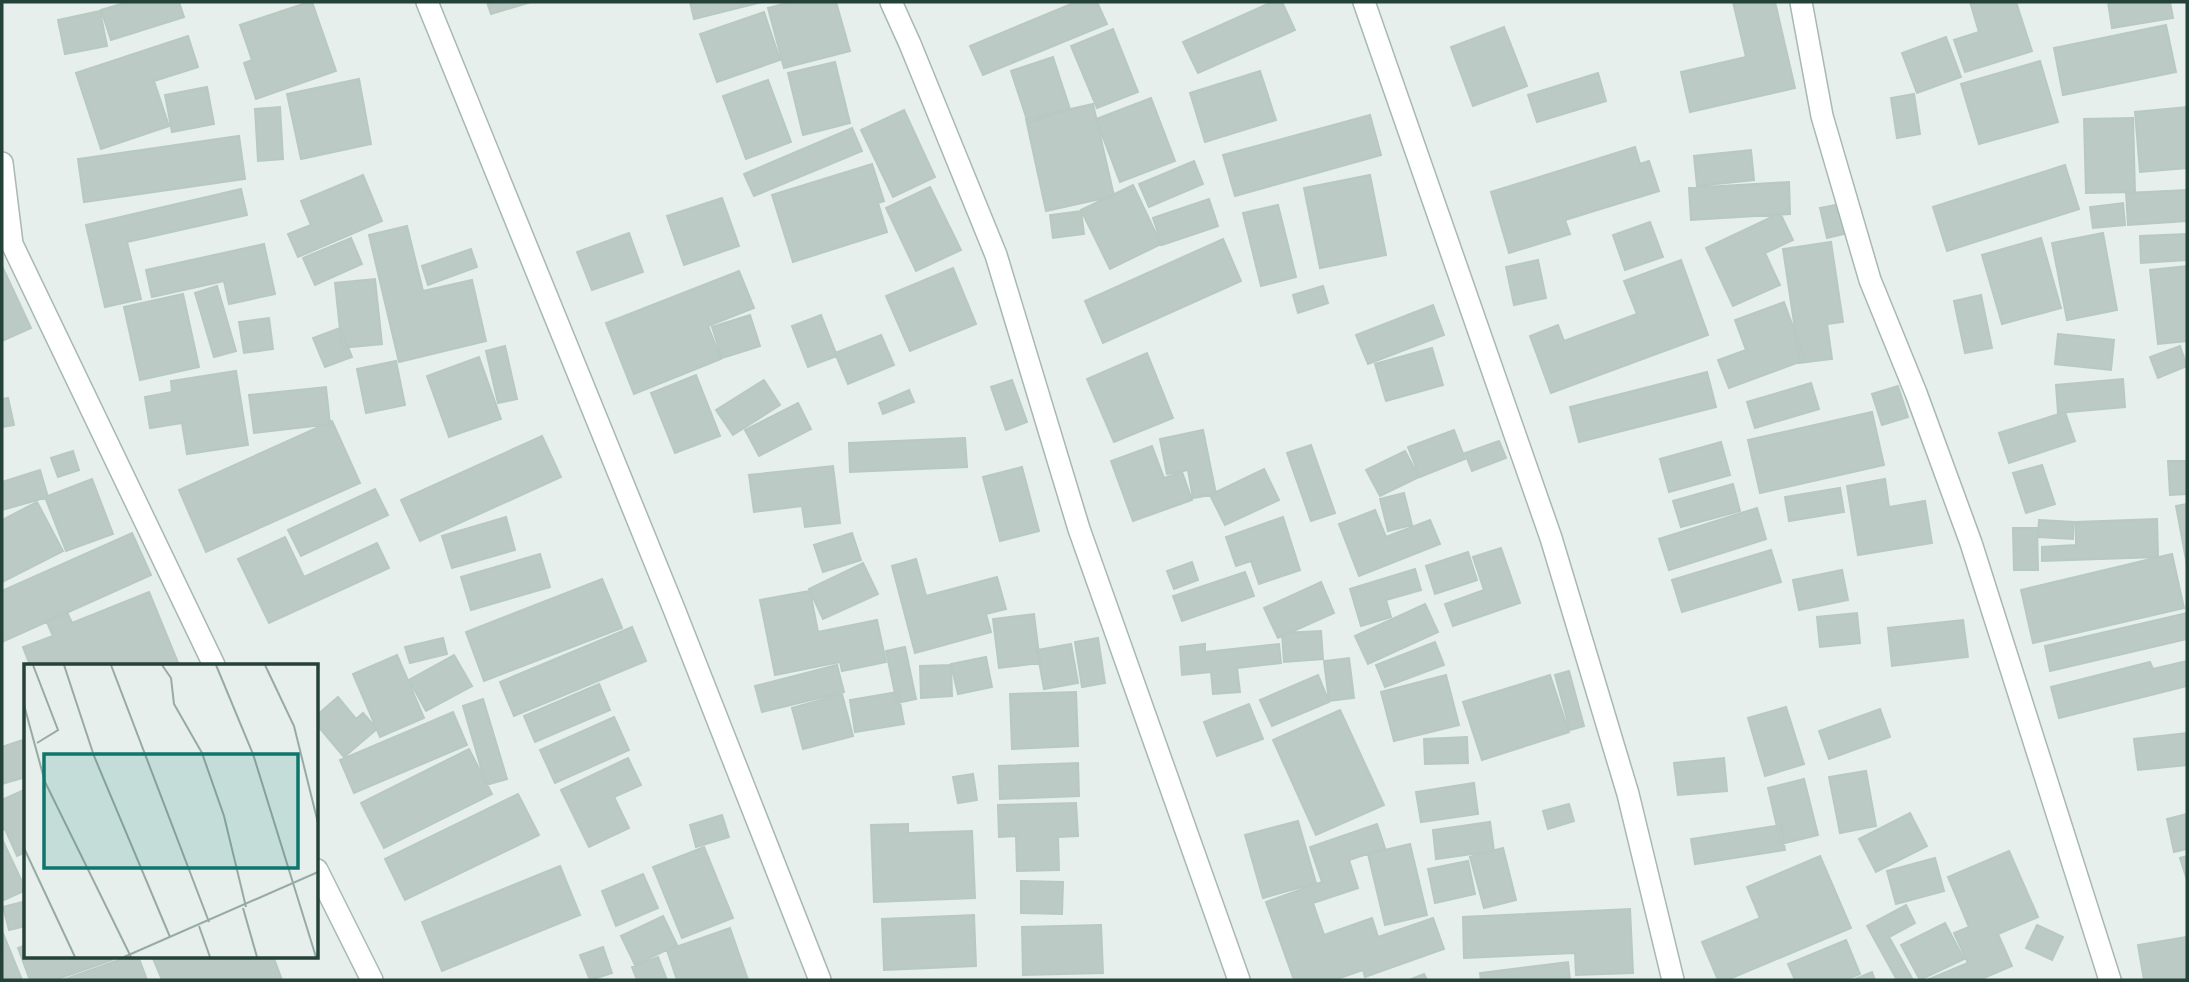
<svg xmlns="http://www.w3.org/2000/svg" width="2189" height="982" viewBox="0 0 2189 982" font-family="'Source Sans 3',sans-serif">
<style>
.building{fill:#bbcac4;stroke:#b8c9c2;stroke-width:2}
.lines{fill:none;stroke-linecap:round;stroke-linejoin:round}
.minor-casing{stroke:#a8b8b2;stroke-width:24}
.minor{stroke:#fff;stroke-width:21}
.inset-road{fill:none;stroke:#98aaa4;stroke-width:2}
.view{fill:#0f766e;fill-opacity:0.15;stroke:#0f766e;stroke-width:3.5}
.inset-edge{fill:none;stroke:#24423a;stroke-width:3.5}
</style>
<rect width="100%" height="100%" fill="#e6efeb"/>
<path class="building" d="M128,2H179L184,17L111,40L101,10Z
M309,2H312L336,71L256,99L244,63L252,60L240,25Z
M487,2H531L491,14Z
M690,2H762L694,19Z
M791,2H836L850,51L784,68L768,8Z
M1076,2H1097L1107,24L983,75L970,46Z
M1272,2H1282L1295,30L1198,73L1183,42Z
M1733,2H1775L1795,88L1690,112L1681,72L1746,57Z
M1970,2H2016L2032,51L1965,72L1954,40L1979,32Z
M2108,2H2170L2173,18L2112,28Z
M100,11L107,46L65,54L58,20Z
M764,12L780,60L717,82L700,34Z
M2166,25L2176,72L2063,95L2054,48Z
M1504,27L1527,86L1473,106L1451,47Z
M1113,29L1138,92L1097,108L1071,46Z
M188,36L198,67L154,81L169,126L101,149L76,73Z
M1946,37L1961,77L1917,93L1902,53Z
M1053,57L1070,109L1028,123L1011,71Z
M2040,61L2058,122L1979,144L1961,84Z
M835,62L850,123L803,135L788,73Z
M1260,71L1276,120L1205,142L1190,93Z
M1598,73L1606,101L1537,122L1528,95Z
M359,79L371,144L301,159L287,94Z
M768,80L791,142L746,159L723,96Z
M207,87L214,124L172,132L165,95Z
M1914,94L1920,134L1897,138L1891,98Z
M1151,98L1175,161L1120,182L1096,119Z
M1093,104L1114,196L1046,211L1026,119Z
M280,107L283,159L258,161L255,109Z
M2187,107V168L2140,172L2135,112Z
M904,110L935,177L893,197L861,130Z
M1370,115L1381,155L1235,196L1223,155Z
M2133,118L2135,192L2086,193L2084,119Z
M852,128L862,151L754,196L744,174Z
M239,136L245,179L84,202L78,159Z
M1635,147L1640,164L1649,161L1659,191L1565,220L1570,234L1509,253L1491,192Z
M1751,150L1754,180L1697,186L1694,156Z
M1194,161L1203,184L1149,207L1139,184Z
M872,164L884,201L878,203L887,232L793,262L772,195Z
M2065,165L2079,209L1947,251L1933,207Z
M363,175L382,221L298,257L288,234L311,225L301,201Z
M1370,175L1386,255L1320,268L1304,188Z
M1789,182L1790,214L1691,220L1689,188Z
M1133,185L1161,244L1110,269L1081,210Z
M930,187L961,250L916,271L886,208Z
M241,189L247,215L127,242L141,299L105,307L86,225Z
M2187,190V221L2128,225L2126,193Z
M722,198L739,246L684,265L667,216Z
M1209,199L1218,226L1162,245L1153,218Z
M1846,203L1852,232L1827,238L1820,208Z
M2123,203L2125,225L2093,228L2090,207Z
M1278,205L1296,277L1261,286L1243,213Z
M1081,211L1084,234L1053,238L1050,215Z
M1780,213L1793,240L1765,253L1780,285L1733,306L1706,248Z
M1650,222L1663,257L1625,270L1613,235Z
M407,226L423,291L472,280L486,341L399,362L369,235Z
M629,233L643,272L592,290L577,252Z
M2103,233L2117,310L2067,320L2052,243Z
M2187,234V260L2141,263L2140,236Z
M351,238L362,264L315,285L303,258Z
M2041,238L2061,308L2002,324L1982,255Z
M1223,239L1241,281L1103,343L1085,301Z
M1831,242L1843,322L1827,324L1832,359L1800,363L1783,249Z
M264,244L275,294L229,304L224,281L152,297L146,270Z
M471,249L477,267L428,285L422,266Z
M1538,260L1546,298L1514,305L1506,267Z
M1681,260L1708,335L1551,393L1530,336L1558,325L1564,341L1637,314L1624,281Z
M2,266L31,328L2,341Z
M2187,266V341L2158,344L2150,270Z
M953,268L976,324L910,351L886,296Z
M739,271L754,308L708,326L721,359L634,394L606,323Z
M375,279L382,344L342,348L335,283Z
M217,286L236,351L214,357L195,293Z
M1323,286L1328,303L1298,313L1293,295Z
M183,294L199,367L140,380L124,307Z
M1981,295L1992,348L1965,353L1954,301Z
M1784,302L1805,360L1729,388L1718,360L1746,350L1735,320Z
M1433,305L1444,335L1368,364L1356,335Z
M750,315L760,346L722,358L712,327Z
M821,315L837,356L808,367L792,326Z
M269,318L273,349L244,353L239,322Z
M340,328L352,357L325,367L313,338Z
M2058,334L2114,340L2111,370L2055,364Z
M881,335L894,365L848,384L835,353Z
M505,346L517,399L498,403L486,351Z
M2180,346L2187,366L2158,378L2150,357Z
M1432,348L1443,385L1386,401L1375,364Z
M1147,353L1173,418L1114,442L1087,379Z
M479,357L501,419L449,437L427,376Z
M396,361L405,405L366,413L357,369Z
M236,371L248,445L187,454L182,423L150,428L145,397L172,392L171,381Z
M1707,372L1716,407L1579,442L1570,407Z
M696,375L720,436L675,453L651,393Z
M2123,379L2125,407L2058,413L2056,385Z
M764,380L780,405L733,435L716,410Z
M1012,380L1027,422L1006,430L991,387Z
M1811,383L1819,409L1755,428L1747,402Z
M1898,386L1908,417L1882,425L1872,394Z
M326,387L330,424L254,433L249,395Z
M909,390L914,402L883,414L879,403Z
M8,398L14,425L2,427V399Z
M798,403L811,429L759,456L745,430Z
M1872,412L1884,465L1760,493L1748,440Z
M2065,412L2075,441L2009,463L1999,433Z
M332,421L360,483L206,552L179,490Z
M1203,430L1216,494L1193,498L1188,470L1167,474L1160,439Z
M1454,430L1465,459L1420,477L1408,447Z
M542,436L561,477L420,541L401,500Z
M965,438L967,467L850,472L849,443Z
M1499,441L1506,458L1472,471L1465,453Z
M1721,442L1730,475L1669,492L1660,459Z
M1311,445L1335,513L1311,521L1287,453Z
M1152,446L1164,478L1182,472L1192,500L1133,521L1111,461Z
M73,451L79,470L58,477L51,458Z
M1405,451L1419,477L1380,496L1366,470Z
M2168,461H2187V494L2170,495Z
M2042,465L2055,504L2026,513L2013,473Z
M833,466L840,523L805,527L802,506L754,512L749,475Z
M1022,467L1039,531L1000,541L983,477Z
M1264,469L1279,500L1225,525L1210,495Z
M40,470L48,497L2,510V482Z
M92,479L113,534L66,551L45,497Z
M1885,479L1889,507L1925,501L1932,543L1858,555L1847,486Z
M1733,484L1740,511L1681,527L1673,501Z
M1840,488L1844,512L1789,521L1785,497Z
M375,489L388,515L301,556L288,530Z
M1404,493L1412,525L1388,531L1380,499Z
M37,502L63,551L2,582V520Z
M2187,504V565L2176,506Z
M1757,508L1766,539L1669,570L1659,539Z
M1375,510L1386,537L1430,520L1440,544L1359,576L1339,524Z
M506,517L515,550L452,568L442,536Z
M1283,517L1300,570L1259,584L1251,561L1236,566L1226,537Z
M2157,519L2158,557L2042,561V547L2076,545V522Z
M2039,520L2074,522L2073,539L2038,537Z
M2013,528H2037L2038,570H2014Z
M132,533L151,575L2,642V591Z
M852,533L861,560L823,572L814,545Z
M285,537L304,577L377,543L389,568L269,623L238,559Z
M1501,548L1520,603L1453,626L1445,604L1484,590L1473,557Z
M1771,550L1781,582L1682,612L1672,580Z
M1468,552L1477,580L1435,594L1426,566Z
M540,554L550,587L471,610L461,577Z
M2172,554L2184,608L2033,643L2021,590Z
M916,559L926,596L997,577L1006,609L986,614L991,632L915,653L892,566Z
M1192,562L1198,580L1174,589L1167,571Z
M863,563L878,594L823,619L809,589Z
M1415,569L1421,590L1386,600L1391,617L1361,626L1350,589Z
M1842,570L1848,600L1799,610L1793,580Z
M1245,572L1254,596L1182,621L1173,596Z
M602,579L622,628L484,681L466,632Z
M1321,582L1334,613L1278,638L1264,608Z
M810,591L818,632L877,620L886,662L842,671L840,662L775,675L760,600Z
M149,592L179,665H30L23,647L53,636L46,620L67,612L72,623Z
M1425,604L1438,632L1368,664L1355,636Z
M1857,613L1860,643L1820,647L1817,617Z
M2187,613V639L2050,671L2045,646Z
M1034,614L1040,663L999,668L993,619Z
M1963,620L1968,657L1892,666L1888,628Z
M632,627L646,661L514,716L500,682Z
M1321,631L1323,659L1284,662L1282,633Z
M443,638L447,654L410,663L405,647Z
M1098,638L1105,683L1082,687L1075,642Z
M1435,642L1444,665L1385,687L1376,665Z
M1071,644L1078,683L1044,689L1037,650Z
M1205,644V652L1279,644L1281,663L1237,668L1240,692L1213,694L1211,672L1182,675L1180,647Z
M905,647L916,699L897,703L886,651Z
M397,655L424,718L380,737L353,674Z
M454,655L472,686L426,711L409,680Z
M986,657L992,687L958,694L951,664Z
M1349,658L1354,698L1329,701L1324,661Z
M2187,661V686L2059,718L2051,687L2150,662L2153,669Z
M837,665L844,692L762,712L755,686Z
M951,665L952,696L921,698L920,666Z
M1569,671L1584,726L1570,730L1555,675Z
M1318,675L1329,702L1272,726L1260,700Z
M1446,675L1459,725L1394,741L1381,692Z
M1550,675L1569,732L1482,760L1463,702Z
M599,684L610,710L535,742L524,716Z
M898,692L904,724L855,732L850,700Z
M1076,692L1078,746L1012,749L1010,694Z
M842,694L853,736L803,749L792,708Z
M338,697L356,719L363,713L377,729L344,757L317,725V715Z
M483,699L507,779L486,785L463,706Z
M1249,704L1263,739L1217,756L1204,722Z
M1786,707L1804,764L1765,776L1748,718Z
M1880,709L1890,737L1829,759L1819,731Z
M1340,710L1384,805L1316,835L1273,740Z
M453,712L467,745L354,793L340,760Z
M614,717L629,750L555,783L540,750Z
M2187,733V765L2138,770L2134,739Z
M1467,737L1468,763L1425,764L1424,739Z
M26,739V777L2,784V747Z
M469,749L492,794L384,848L361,803Z
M628,758L641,785L614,797L629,828L589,847L561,790Z
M1724,758L1727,791L1678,795L1674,763Z
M1078,763L1079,796L1000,799L999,766Z
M1866,771L1876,826L1840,833L1829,777Z
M973,774L977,800L958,803L953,777Z
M1804,779L1818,835L1781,844L1768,788Z
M1474,783L1478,814L1421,822L1416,792Z
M26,789V852L17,856L5,829L2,830V800Z
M518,794L539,835L405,900L385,859Z
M1076,803L1078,836L1058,837L1059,870L1017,871L1016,836L999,837L998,805Z
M1569,804L1574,821L1548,829L1543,811Z
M1910,813L1927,846L1876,872L1859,839Z
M2187,814V849L2174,852L2167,819Z
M722,815L729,837L696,847L690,825Z
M1298,821L1316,883L1263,898L1245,835Z
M1490,822L1494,851L1436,859L1433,830Z
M908,824V833L972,831L975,898L874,902L871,825Z
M1377,824L1385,848L1349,860L1358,888L1313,903L1324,935L1372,918L1378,937L1433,918L1444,949L1365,977L1363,970L1334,980H1294L1266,902L1322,882L1310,847Z
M1781,825L1785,850L1695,864L1691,839Z
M2,839L26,890L2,901Z
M1410,844L1427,915L1385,925L1368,854Z
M704,847L733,918L682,938L653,867Z
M1503,848L1516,900L1484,908L1470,857Z
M2009,851L2038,917L1998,934L2012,966L1979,980H1927L1968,963L1954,933L1969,927L1948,877Z
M1820,856L1851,928L1727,980H1718L1702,942L1760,918L1747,887Z
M2187,856V880L2180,858Z
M1935,858L1944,891L1896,904L1887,871Z
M1468,861L1475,894L1435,903L1428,869Z
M560,866L580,915L442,971L422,922Z
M643,874L658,908L616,926L602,891Z
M1021,881L1063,882L1062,914L1021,913Z
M26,901V926L9,930L3,907Z
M1906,905L1915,923L1889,937L1913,980H1897L1867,926Z
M1630,909L1633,973L1576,975L1575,953L1464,958L1463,917Z
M974,915L976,966L884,970L882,919Z
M663,916L677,945L635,965L621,936Z
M1945,923L1964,959L1920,980L1901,945Z
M1101,925L1103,973L1023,975L1022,927Z
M2037,925L2063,937L2052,960L2026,948Z
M730,928L748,980H677L667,950Z
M2,931L22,980H2Z
M2187,937V980H2144L2138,945Z
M1846,940L1860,974L1846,980H1795L1788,964Z
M26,945V956H110L112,960L55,980H30L18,948Z
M603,947L612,973L590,980L580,955Z
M130,956H138L147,980H63Z
M152,956H273L282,980H162Z
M658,957L667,980H637L632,967Z
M1568,962L1570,980H1481L1480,973Z
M1872,972L1875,980H1853Z
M1424,974L1427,980H1409Z"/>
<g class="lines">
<defs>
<path id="minor" d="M427,2L674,609L820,980
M891,2L910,44L996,255L1079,529L1239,980
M1364,2L1551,538L1628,794L1673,980
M1801,2L1822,116L1870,280L1916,393L1971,543L2110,980
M2,163L12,244L214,665
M317,870L372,980"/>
</defs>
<use href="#minor" class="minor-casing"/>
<use href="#minor" class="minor"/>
</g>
<g transform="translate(24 664)">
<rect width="294" height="294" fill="#e6efeb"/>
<path class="inset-road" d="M9,1L34,66L13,79M40,1L70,92L146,273M87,1L185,258M138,1L147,14L150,40L178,89L200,152L222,243M192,1L229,90L292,293M241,1L270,62L294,159M0,41L21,118L107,293M0,184L51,293M219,244L233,293M175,262L186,293M100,293L294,208"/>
<path class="view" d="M20,90H274V204H20Z"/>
<rect width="294" height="294" class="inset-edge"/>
</g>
<rect width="2189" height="982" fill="none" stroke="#24423a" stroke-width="7"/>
</svg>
